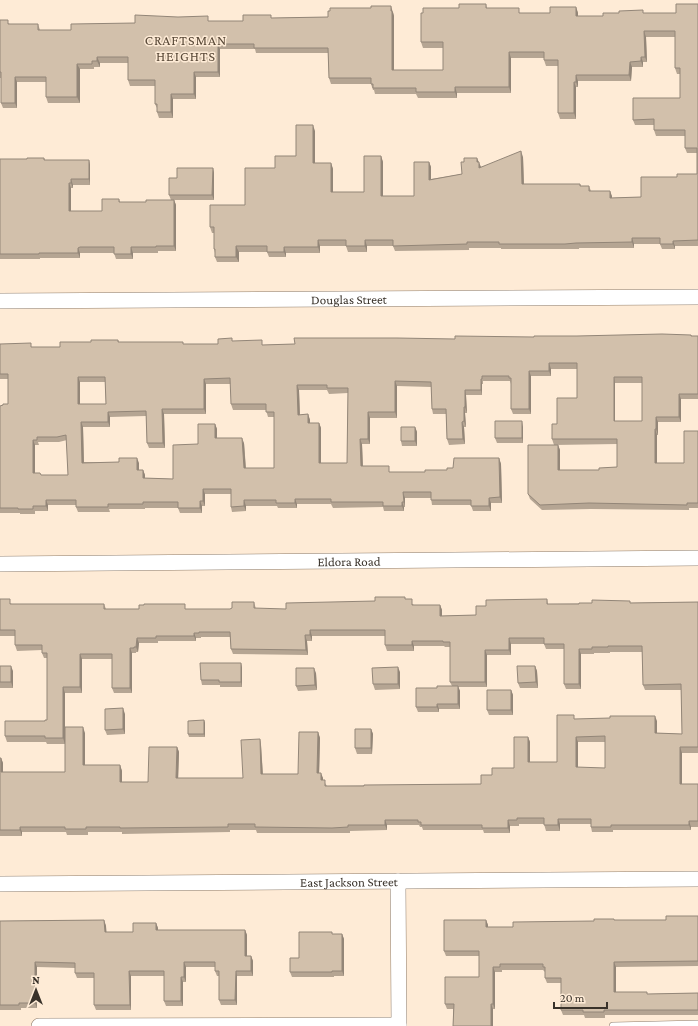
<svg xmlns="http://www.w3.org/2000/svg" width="698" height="1026" viewBox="0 0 698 1026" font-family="'Crimson Pro',serif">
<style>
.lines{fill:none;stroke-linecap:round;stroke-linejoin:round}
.service-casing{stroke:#8f7d6b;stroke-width:8}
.minor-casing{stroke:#8f7d6b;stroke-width:16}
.service{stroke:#fff;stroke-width:7}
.minor{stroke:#fff;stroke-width:15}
.wall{fill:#b5a593;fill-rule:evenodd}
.shaded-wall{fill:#938678}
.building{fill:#d2c0ab;stroke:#938678;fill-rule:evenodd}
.labels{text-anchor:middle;stroke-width:3;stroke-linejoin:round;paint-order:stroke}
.street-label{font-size:13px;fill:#39322a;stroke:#feebd6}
.neighbourhood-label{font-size:14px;letter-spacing:1px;fill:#594938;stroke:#feebd6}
</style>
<rect width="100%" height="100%" fill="#feebd6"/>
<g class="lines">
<defs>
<path id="service" d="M613,1026L698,1024"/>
<g id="minor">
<path id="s1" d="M0,301L698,297"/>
<path id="s2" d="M0,564L698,558"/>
<path d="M398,881L399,1026"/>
<path id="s3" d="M0,884L698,879"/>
<path d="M39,1026L399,1025"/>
</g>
</defs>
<use href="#service" class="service-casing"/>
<use href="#minor" class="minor-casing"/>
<use href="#service" class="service"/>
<use href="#minor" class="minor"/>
</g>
<path class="wall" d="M486,4L487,8L521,13H550L576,7L578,13V16H603L644,13H676L698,4V246H675V249H662L660,244H634V248H579V249H501V248H469V250L395,251L393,246H367V252H348L346,246H320V253H286V257H269L267,252H239V262H217L215,257V253L214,249V233H212L210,227L245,205L275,168L296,156L315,131V163H331L333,169V192H364L381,156L383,162V196H414L429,162L431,167V179L462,174L478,162L481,167L523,157L524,184H580L581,186H589L591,191H610L612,198L641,197L677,177L697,174V153H687L685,148V136H656L654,130V125H635L633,120L680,98V74H677L675,68V37H646L647,62H643V67H632L631,81H578V87H576V119H560L558,113V66H546L544,60V58H511V93H457V98H418L416,94H375L374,90H373L371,84H331L329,78L328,53H256L255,49H220V77H196V99H173V118H159L157,112V108L155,104V86H130L128,80V63H100V67H94V69H80V103H48L46,97V82H17V108H3L1,103V78H0V20L10,24H38L40,30H71L135,23L209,21H243L272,18L328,17L393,12L394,16V70H443V48H423L421,42L459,8Z
M44,158L45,160H89L90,165V185H73V188H71V211H102L119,199L120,202H146L171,200L169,195L177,178L213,168L214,173V200H174L176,205V251H158V253H133V259H116L114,253H80V258H40V259H0V159H27Z
M691,335L692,336H698V399H681V422H658V435H657V463H684L698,431V508H689V510L591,509L542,510L530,499L528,494L558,445L560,450V470H599L617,467V444L554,445L552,439L557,424L577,398V369H551V376H531V414H513L511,409V384L510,381H483V384H482V395H466L467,413H465L466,427H464L465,444L449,445L447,439L446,414H433L432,409L431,387L397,386V418H370V444H362L363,466L390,472H425L447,470L499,458L501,464L502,503H491V511H473L471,505H432L431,498H405V507H404V511H384L383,507L333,508L331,504H297V508H278L277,506H246V511L232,512L231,507V494H205V506H202V513H180L178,508H145V509H109L110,512H78L76,507V505H48V511H35V514H20V513H0V406L3,405L8,404V379H0V344L32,347H60L91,342L118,340L119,342L183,344H218L233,341L263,345L534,337ZM80,382H105L106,404H80ZM615,383H642V421H615ZM206,384H231V404L233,410H266L268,417H274V468H246L244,443L217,438V429L215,424L198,444L173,479L145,478V475L143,470H139V463L84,462L83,427H110V417L146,416L147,443L149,448H165L164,414H206ZM299,390H327L329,394L348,393L347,463H321V428L319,423H310V420L308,414L300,415ZM67,440L68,475H41L35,473V445H39L38,442H59Z
M415,427L417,432V446H402L401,441Z
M523,427V443H497L495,438Z
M0,599L12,604H104L106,609H230L254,602L256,609H286L375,601L405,599L414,605H440L442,610V616L476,615L486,606L547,599L548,604L698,602V753H682V784H698V827H691V830H613V832H592L591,827V824H560V831H546L544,824H519V826H510V833H484L483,830H423L422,827H420L419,825H387V830L350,831V833H257L256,830H230V832L122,834V832H88V835H67L66,832H22V836H0V758H1L3,763V772H65L85,733V765H120L122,771V782H148L177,747L179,752L178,778H243L260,739L261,745L263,774H298L318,732L320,738L319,773L323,778V780L327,786L481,784L492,775L514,768L528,737L530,742V762H557L576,719L657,721V733L682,734L681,690H645L643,685L642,652H610V653H594V654H581V689H566L564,684V649H546L544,644H511V655H487V687H458L460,691V709H439V712H418L416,707L437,688L452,686L450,682V647H445L444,646H414V651H387L385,645V636H312V641H307L308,655L233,654L231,649L230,637H201V638H196V641H158V643H139L138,652H136V653H132V693H114L112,688V659H82V693H65V744H47L46,742H7L5,736L47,720V658H44L42,653V650L17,651L15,645V636H0ZM578,742H605V768H578Z
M241,663L242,668V687H220V685H202L201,680Z
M0,666L13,671V688H0Z
M535,666L537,671L538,688H520L518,683Z
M400,672V689L375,690L373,684Z
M316,673L317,690L298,691L296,686Z
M511,690L513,695V715H489L487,710Z
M125,714V734L107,735L105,730Z
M204,720L205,723V737H189L188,734Z
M371,729L373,734L372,754H357L355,748Z
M698,916V966L616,967V992L648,994L698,993V1015H605V1018H585L584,1015H563L561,1010V983H547L545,978V972L543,970H502V972H495V1009H493V1026H453V1009H447L445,1004L479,977V956H446L444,951L486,920L488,925V927H513L594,921L666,920Z
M104,920L106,926V932H133L156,923L158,928V930H245L247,935V956H251L253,961V976H237V1005H221L219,1000V976H217L215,971V967H186V982H183V1006H166L164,1001V976H131V1010H96L94,1005V978H77L75,973V968L37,967V1008H21V1010H0V921Z
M332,932V934H342L344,939V976H334V977H292L290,972L299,958Z"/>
<path class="shaded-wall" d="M391,6L394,16V75L392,70Z
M576,7L578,13V21L576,16Z
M644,31L646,37L647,62L645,57Z
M218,44L220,49V77L218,72Z
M509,52L511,58V93L509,87Z
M97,57L100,63V67L97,61Z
M641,57L643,62V67L641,61Z
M630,62L632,67L631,81L629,75Z
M77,64L80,69V103L77,97Z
M194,72L196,77V99L194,94Z
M576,75L578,81V87L576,82Z
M15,77L17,82V108L15,103Z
M574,82L576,87V119L574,113Z
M455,87L457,93V98L455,92Z
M171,94L173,99V118L171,112Z
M313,125L315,131V169L313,163Z
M521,151L523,157L524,189L522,184Z
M381,156L383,162V201L381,196Z
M477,158L481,167V174L477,162Z
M89,160L90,165V185L89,179Z
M429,162L431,167V185L429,180Z
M331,163L333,169V198L331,192Z
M213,168L214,173V200L212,195Z
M71,179L73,185V188L71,183Z
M69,183L71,188V217L69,211Z
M610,191L612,196V203L610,198Z
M174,200L176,205V251L174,246Z
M632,238L634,244V248L632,242Z
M318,240L320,246V253L318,247Z
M365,240L367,246V252L365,246Z
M673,241L675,246V249L673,244Z
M236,246L239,252V262L236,257Z
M131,247L133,253V259L131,254Z
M284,247L286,253V257L284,252Z
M78,248L80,253V258L78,253Z
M549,363L551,369V376L549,371Z
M529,371L531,376V414L529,409Z
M78,377L80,382V409L78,404Z
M614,377L615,383V427L614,421Z
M204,379L206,384V414L204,409Z
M481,379L482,384V395L481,390Z
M395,381L397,386V418L395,412Z
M297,385L299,390L300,420L298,415Z
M465,390L466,395L467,413L465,407Z
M679,394L681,399V422L679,417Z
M464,407L465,413L466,427L464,421Z
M162,409L164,414L165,448L163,443Z
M108,412L110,417V427L108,422Z
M368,412L370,418V444L368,439Z
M308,414L310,420V428L308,423Z
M656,417L658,422V435L656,429Z
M522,421L523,427V443L522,438Z
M81,422L83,427L84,468L82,463Z
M462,422L464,427L465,444L463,439Z
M319,423L321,428V468L319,463Z
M215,424L217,429V443L215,438Z
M415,427L417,432V446L415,441Z
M655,429L657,435V469L655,463Z
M242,438L244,443L246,473L244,468Z
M360,439L362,444L363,472L361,466Z
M33,440L35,445V478L33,473Z
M558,445L560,450V475L558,470Z
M137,458L139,463V475L137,470Z
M499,458L501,464L502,503L500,497Z
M143,470L145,475V484L143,478Z
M203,489L205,494V506L203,501Z
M403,492L405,498V507L404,502Z
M489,498L491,503V511L489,506Z
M295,499L297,504V508L295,503Z
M46,500L48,505V511L46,506Z
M244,500L246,506V511L244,506Z
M200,501L202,506V513L200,508Z
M402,502L404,507V511L402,506Z
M440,605L442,610V621L440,616Z
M310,630L312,636V641L310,635Z
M194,633L196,638V641L194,636Z
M305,635L307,641L308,655L306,650Z
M137,638L139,643L138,652L136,647Z
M509,638L511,644V655L509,650Z
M412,641L414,646V651L412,645Z
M130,648L132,653V693L130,688Z
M579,649L581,654V689L579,684Z
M485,650L487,655V687L485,682Z
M80,654L82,659V693L80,687Z
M241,663L242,668V687L241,682Z
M11,666L13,671V688L11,682Z
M535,666L537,671L538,688L536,682Z
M398,667L400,672V689L398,684Z
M314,668L316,673L317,690L315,685Z
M458,686L460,691V709L458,704Z
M63,687L65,693V744L63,738Z
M511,690L513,695V715L511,710Z
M437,704L439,709V712L437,707Z
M123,708L125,714V734L123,729Z
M655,716L657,721V739L655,733Z
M204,720L205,723V737L204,734Z
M83,727L85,733V771L83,765Z
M371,729L373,734L372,754L371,748Z
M318,732L320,738L319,778L317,773Z
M528,737L530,742V767L528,762Z
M576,737L578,742V773L576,767Z
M260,739L261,745L263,779L261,774Z
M177,747L179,752L178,783L176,778Z
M680,747L682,753V790L680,784Z
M1,758L3,763V777L1,772Z
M120,765L122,771V787L120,782Z
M321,773L323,778V786L321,780Z
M558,819L560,824V831L558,825Z
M385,820L387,825V830L385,825Z
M508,820L510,826V833L508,828Z
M689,821L691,827V830L689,825Z
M20,827L22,832V836L20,830Z
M104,920L106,926L107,937L105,932Z
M486,920L488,925V933L486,927Z
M156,923L158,928V935L156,930Z
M245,930L247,935V961L245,956Z
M342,934L344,939V976L342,971Z
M251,956L253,961V976L251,971Z
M35,962L37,967V1008L35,1003Z
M184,962L186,967V982L184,977Z
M614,962L616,967V997L614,992Z
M493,967L495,972V1009L493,1004Z
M129,971L131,976V1010L130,1005Z
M236,971L237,976V1005L235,1000Z
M181,977L183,982V1006L181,1001Z
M491,1004L493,1009V1026H491Z"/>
<path class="building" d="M459,4H486V8H519V13H550V7H576V16H603V13H619V11L643,10V13H676V4H698V240L673,241V244H660V238H632V242L576,243L565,244H499V242H467V244L393,246V240H365V246H346V240H318V247H284V252H267V246H236V257H215V249H214V227H210V205H245V168H275V156H296V125H313V163H331V192H364V156H381V196H414V162H429V180L462,174L461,162H464V158H477V162H479V168L521,151L522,184H580V186H589V191H610V198L641,197V177H677V174H697V148H685V130H654V119L633,120V98H680V68H675V31H644L645,57H641V61L630,62L629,75H576V82H574V113H558V60H544V52H509V87H455V92H416V88H373V84H371V78H329L328,48H254V44H218V72H194V94H171V112H157V104H155V80H128V57H97V61H92V64H77V97H46V77H15V103H1V72H0V20H8V24H38V30H71V24L135,23V15L178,17L208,16V21H243V15H271V18L328,17V11H330V8H371V6H391V11H392V70H443V42H421V13H423V8H459Z
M27,158H44V160H89V179H71V183H69V211H102V199H119V202H146V200H174V246H156V247H131V254H114V247H80L78,248V253H39V254H0V159H27Z
M177,168H213L212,195H169V178H177Z
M662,334L691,335V336H698V394H679V417H656V429H655V463H684V431H698V503H687V505L589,503L540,505L528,494V445H558V470H599V468L617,467V439H552V424H557V398H577V363H549V371H529V409H511V378H509V376H482V379H481V390H465V407H464V421L462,422L463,439H447L446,409H432L431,382L395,381V412H368V439H360L361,466H389V472H425V470H447V468H453L454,458H499L500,497L489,498V506H471V500H431V492H403L404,502H402V506H383V502H331V499H295V503H276V500H244V506L231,507V489H203V501H200V508H178V502H143V504H108V507H76V500H46V506H33V509H18V508H0V406L3,405V404H8V374H0V344L31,343V347H60V342H91V340H118V342H183V344H218V339L232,338V341L262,340V345L294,344H295L294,338H397L455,339V336L534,337V336H577ZM78,377H105L106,404H78ZM614,377H642V421H614ZM230,378L231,404H266V412H274V468H244L242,438H215V424H198V444L173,445V479L143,478V470H137V458H119V462L82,463L81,422H108V412L146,411L147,443H163L162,409H204V379ZM297,385H327V388H348L347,463H319V423H308V414L298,415ZM66,435L68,475H41L40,473H33V440H37V437H57Z
M495,421H522V438H495Z
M401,427H415V441H401Z
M375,597H405V599H412V605H440V616L476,615V606H486V600L547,599V604H579V603H592V600L630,601V603L698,602V747H680V784H698V821H689V825H611V827H591V819H558V825H544V818H517V820H508V828H482V825H421V822H418V820H385V825H348V827L332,828L255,827V824H228V827L120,828V827H86V829H65V827H20V830H0V758H1V772H65V727H83V765H120V782H148L149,747H177L176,778H243L241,740L260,739L261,774H298L299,732H318L317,773H321V780H325V786H364V785L481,784V775H492V768H514V737H528V762H557V715H574V719L610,718V716H655V733L682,734L681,684L643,685L642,646H608V647H592V649H579V684H564V644H544V638H509V650H485V682H450V642H443V641H412V645H385V630H310V635H305L306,650L231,649L230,632H199V633H194V636H156V638H137L136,647H134V648H130V688H112V654H80V687H63V738H45V736H5V721H45V720H47V653H42V645H15V630H0V599H10V604H104V609H139V605H144V604H185V609H230L232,608V602H254V608L286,609V603L375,601ZM605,736V768L576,767V737Z
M200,663H241V682H219V680H201Z
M0,666H11V682H0Z
M517,666H535L536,682L518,683Z
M398,667V684H373L372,668Z
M296,668H314L315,685L296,686Z
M437,686H458V704H437V707H416V688H437Z
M487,690H511V710H487Z
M123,708V729L105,730V709Z
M204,720V734H188V721Z
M355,729H371V748H355Z
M666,916H698V961L614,962V992H647V994L698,993V1010H604V1012H583V1010H561V978H545V967H543V964H500V967H493V1004H491V1026H453L454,1004H445V977H479V951H444V920H486V927H513V922L594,921V919H614V920H666Z
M104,920L105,932H133V923H156V930H245V956H251V971H236L235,1000H219V971H215V962H184V977H181V1001H164V971H129L130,1005H94V973H75V963L35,962V1003H19V1005H0V921Z
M299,932H332V934H342V971H332V972H290V958H299Z"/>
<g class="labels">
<g class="street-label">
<text dy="5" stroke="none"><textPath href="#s1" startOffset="349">Douglas Street</textPath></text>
<text dy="5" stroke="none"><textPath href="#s2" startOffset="349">Eldora Road</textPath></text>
<text dy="5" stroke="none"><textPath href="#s3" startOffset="349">East Jackson Street</textPath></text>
</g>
<g class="neighbourhood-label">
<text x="186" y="45">CRAFTSMAN<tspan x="186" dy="16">HEIGHTS</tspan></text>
</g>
</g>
<g transform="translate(36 990)" stroke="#feebd6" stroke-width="3" paint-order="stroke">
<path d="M0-3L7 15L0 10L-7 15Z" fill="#39322a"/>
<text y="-6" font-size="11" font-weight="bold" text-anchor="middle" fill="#39322a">N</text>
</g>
<path d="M554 1002v6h53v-6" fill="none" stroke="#39322a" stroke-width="2"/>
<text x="560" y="1002" font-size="12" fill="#39322a" stroke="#feebd6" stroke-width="3" paint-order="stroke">20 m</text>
</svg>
